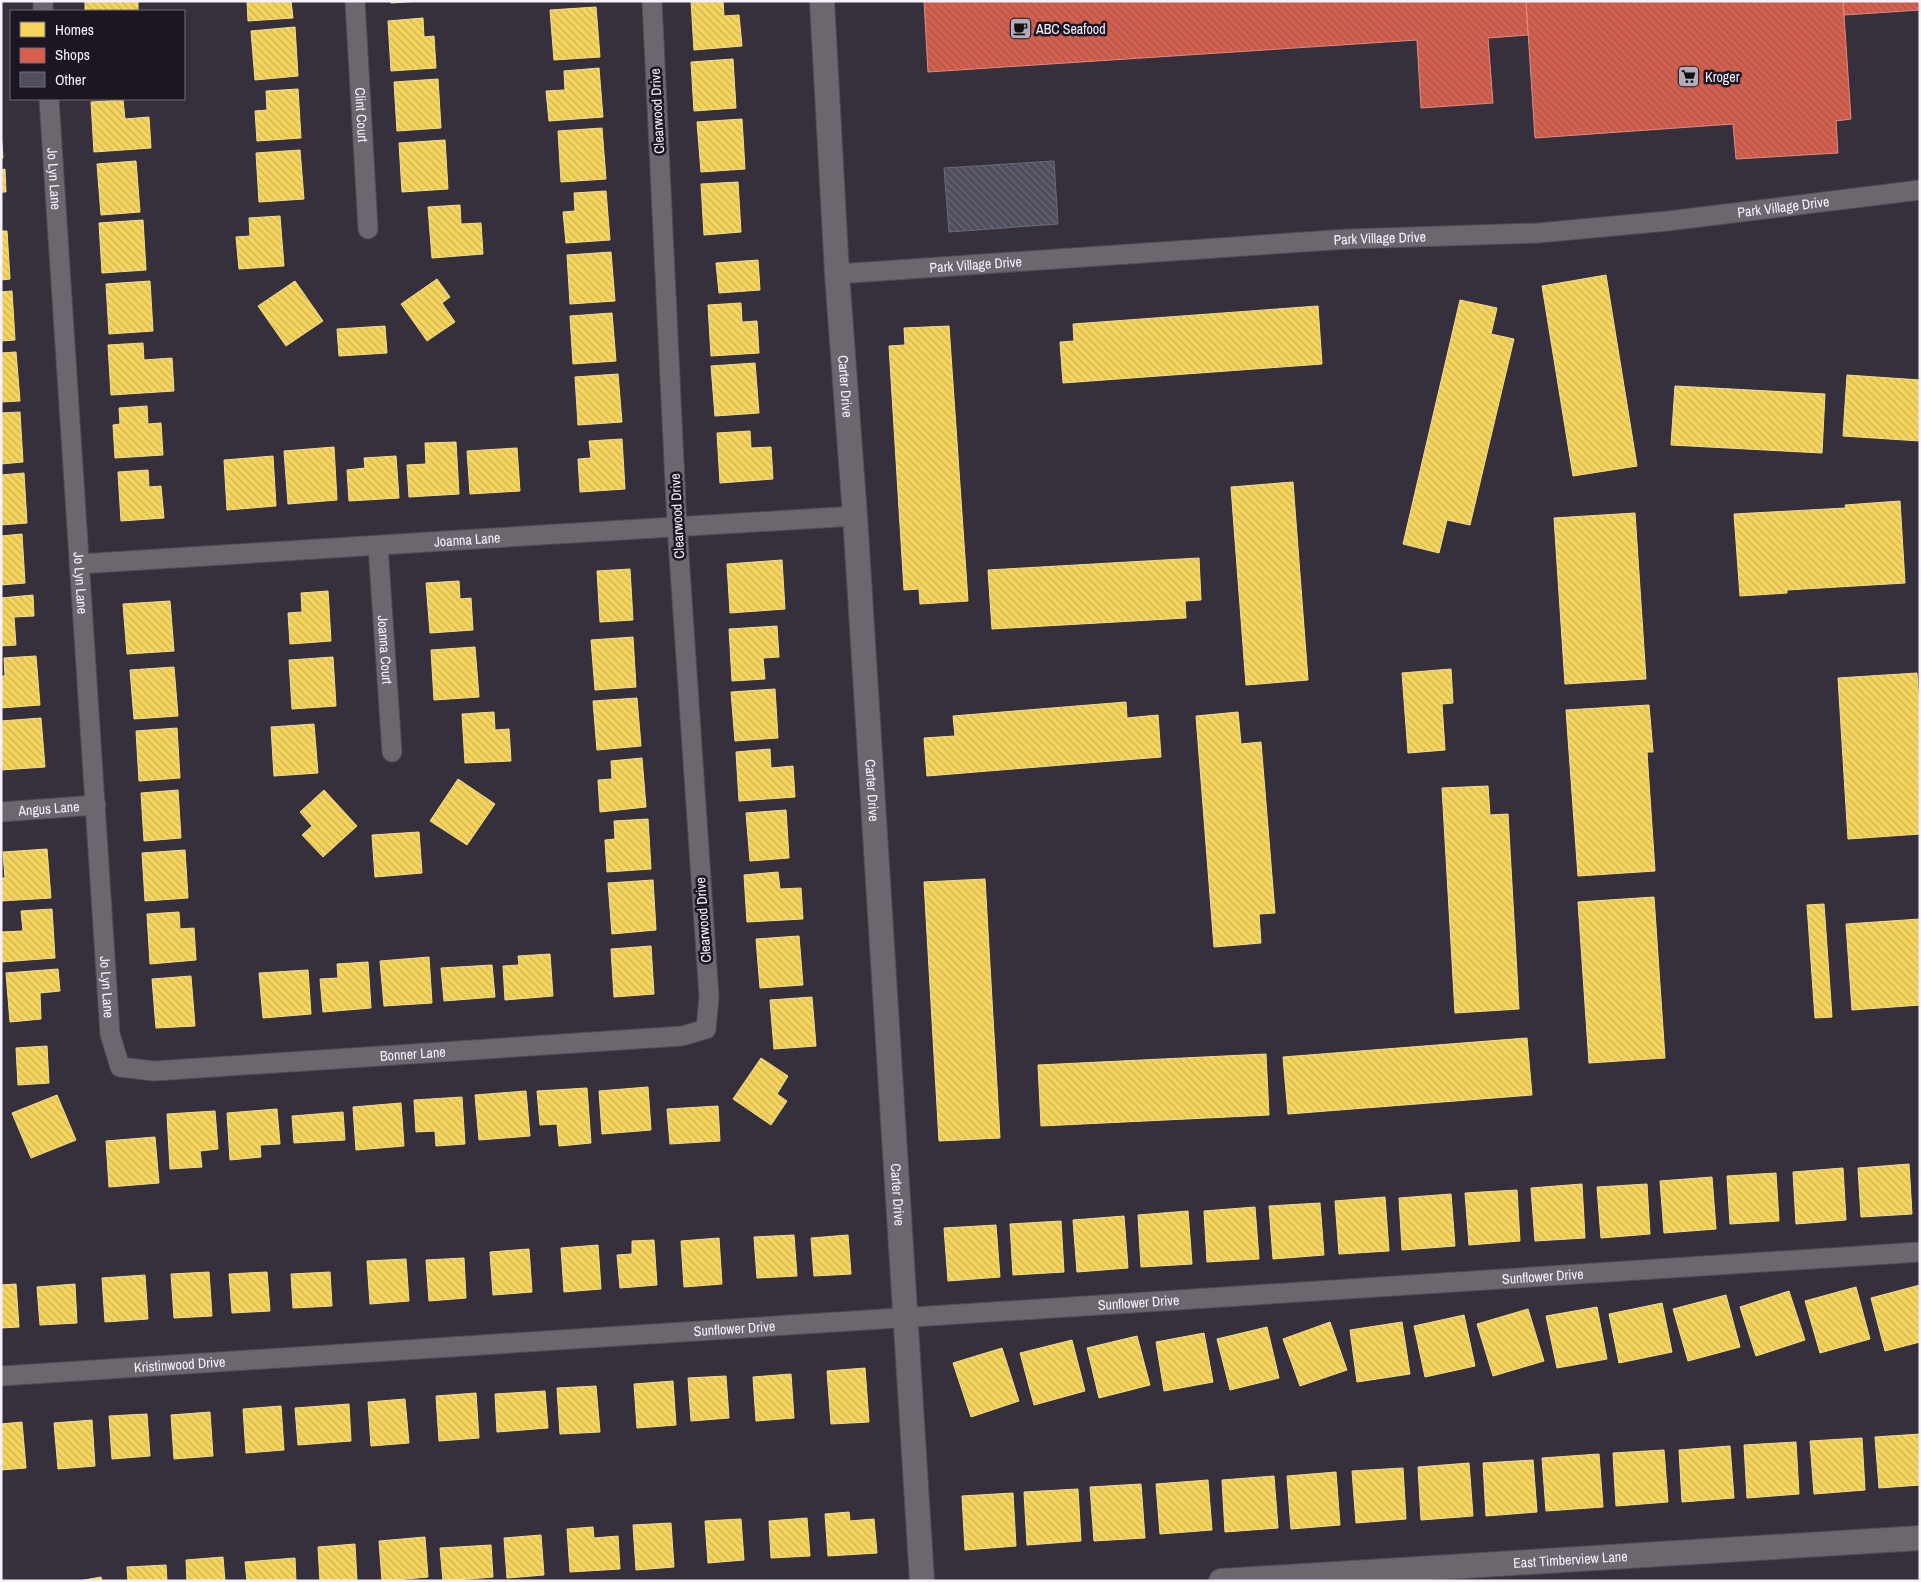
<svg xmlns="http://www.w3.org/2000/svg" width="1921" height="1582" viewBox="0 0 1921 1582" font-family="'Archivo Narrow',sans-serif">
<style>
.homes{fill:url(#homes-back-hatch);stroke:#f6dd8d}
.shops{fill:url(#shops-back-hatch);stroke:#e08b82}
.building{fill:url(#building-back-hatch);stroke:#6b6b76}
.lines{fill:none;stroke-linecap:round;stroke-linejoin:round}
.minor-casing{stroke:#514c57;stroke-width:21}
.tertiary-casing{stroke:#514c57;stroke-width:26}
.minor{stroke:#6e666e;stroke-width:19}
.tertiary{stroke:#6e666e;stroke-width:24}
.labels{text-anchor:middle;stroke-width:5;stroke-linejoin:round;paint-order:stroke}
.poi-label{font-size:14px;fill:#f6f0ff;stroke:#1b1621;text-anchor:start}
.street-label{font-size:14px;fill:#f6f0ff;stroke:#1b1621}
</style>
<defs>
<pattern id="homes-back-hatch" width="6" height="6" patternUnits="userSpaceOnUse" patternTransform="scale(1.25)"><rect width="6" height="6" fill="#f6d55c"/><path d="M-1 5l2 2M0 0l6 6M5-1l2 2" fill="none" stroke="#cbb258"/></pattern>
<pattern id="shops-back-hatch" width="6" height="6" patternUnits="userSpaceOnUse" patternTransform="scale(1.25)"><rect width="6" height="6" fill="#d6604d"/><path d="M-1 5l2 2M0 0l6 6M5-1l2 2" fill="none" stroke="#a5584d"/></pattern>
<pattern id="building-back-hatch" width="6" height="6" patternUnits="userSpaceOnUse" patternTransform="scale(1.25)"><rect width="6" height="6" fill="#4e4e5f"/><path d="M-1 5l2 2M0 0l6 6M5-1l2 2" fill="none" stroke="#686877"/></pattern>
</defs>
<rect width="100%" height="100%" fill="#36303d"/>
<path class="homes" d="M85,1H138V11H85Z
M247,1H291L293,18L248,21Z
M390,1H420L391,3Z
M691,1H723L724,16L739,15L742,46L694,50Z
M596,7L600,57L554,60L550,10Z
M423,18L424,37L434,36L436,68L391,71L388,21Z
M295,27L298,76L255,80L251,31Z
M733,59L736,108L694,111L691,62Z
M599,68L603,117L549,121L546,91L565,90L564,71Z
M438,79L441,128L397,131L394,82Z
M298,89L301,138L257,141L255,111L267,110L266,91Z
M123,100L125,119L149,117L151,148L94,152L91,102Z
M742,119L745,169L701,172L697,122Z
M602,128L606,179L561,182L558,131Z
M1,131L3,158H1Z
M445,140L448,189L402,192L399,143Z
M300,150L304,199L259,202L256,153Z
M136,161L140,212L101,215L97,164Z
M5,169L6,192H1V170Z
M738,182L741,232L704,235L701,184Z
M606,191L610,240L566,243L563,212L575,211L574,193Z
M460,205L461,224L481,223L483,254L432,258L428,207Z
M280,216L284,266L239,269L236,237L250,236L249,218Z
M143,220L146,270L102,273L99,223Z
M1,231H7L10,279L1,280Z
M611,252L615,301L570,304L567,255Z
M758,260L760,290L719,293L716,263Z
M1606,275L1637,466L1573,476L1542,286Z
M437,279L450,297L442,303L455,322L427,341L401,304Z
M150,281L153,331L109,334L106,284Z
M295,281L323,321L286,346L258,306Z
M12,291L15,340L1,341V292Z
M1460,300L1497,308L1491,334L1514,339L1470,525L1447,520L1439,553L1403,544Z
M741,303L742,322L757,321L759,353L711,356L708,305Z
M1318,306L1322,364L1063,383L1060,342L1074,341L1073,324Z
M612,313L616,361L573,364L570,316Z
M385,326L387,353L339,356L337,329Z
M949,326L968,601L920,604L919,589L904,590L889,346L905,345L904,328Z
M143,343L144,360L172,358L174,391L111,395L108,345Z
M16,352L20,401L1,402V353Z
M755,363L759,413L715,416L711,366Z
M618,374L622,422L578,425L575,377Z
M1847,375L1920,380V441L1843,436Z
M1675,386L1825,394L1822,453L1671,445Z
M147,406L148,424L161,423L163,455L115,458L113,425L120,424L119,408Z
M20,412L23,462L1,464V413Z
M750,431L751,448L771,447L773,479L720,483L717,433Z
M622,439L625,489L580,492L578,459L591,458L589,441Z
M456,442L459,494L409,497L407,465L426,464L425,443Z
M334,447L337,500L288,504L284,451Z
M517,448L520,491L470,494L467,451Z
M273,456L276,506L227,510L224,460Z
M396,456L399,498L349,501L347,470L365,468L364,458Z
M148,470L149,487L161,486L164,518L121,521L118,472Z
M24,473L27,523L1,525V475Z
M1293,482L1308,680L1246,685L1231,487Z
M1900,501L1905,583L1787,590V593L1740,596L1734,514L1846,508L1845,505Z
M1635,513L1646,679L1565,684L1554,518Z
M22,534L25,583L1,585V536Z
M1199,558L1201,600L1185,601L1186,618L992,629L988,570Z
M782,560L785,609L730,613L727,564Z
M630,569L633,620L600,622L597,571Z
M459,581L460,599L471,598L473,630L430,633L426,583Z
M328,591L331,641L290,644L288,613L302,612L301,593Z
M33,595L34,616L14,617L16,645L1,646V598Z
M170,601L174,651L127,654L123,604Z
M777,626L779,657L763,658L765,679L732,681L729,629Z
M633,637L636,687L595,690L591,640Z
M475,647L479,697L434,700L431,650Z
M36,656L40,705L1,708V676H5L4,658Z
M333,657L336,706L292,709L289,660Z
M174,667L178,716L134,719L130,670Z
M1451,669L1453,703L1442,704L1445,750L1408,753L1402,673Z
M1917,673L1920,724V834L1848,839L1838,678Z
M775,689L778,738L735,741L731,692Z
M637,698L641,746L597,750L593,701Z
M1126,702L1127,718L1158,715L1161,757L927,776L924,738L955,736L953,716Z
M1649,705L1653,752H1647L1655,871L1578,876L1566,710Z
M494,712L495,730L509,729L511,761L465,763L462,714Z
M1238,712L1241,744L1261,742L1275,913L1259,914L1261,943L1214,947L1196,716Z
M41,718L45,767L1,770V721Z
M314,724L318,773L274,776L271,727Z
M177,728L180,778L139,781L136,731Z
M770,749L771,768L793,766L795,797L739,801L736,752Z
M642,758L646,807L600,812L598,780L612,779L611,761Z
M458,779L495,804L467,845L430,821Z
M1488,786L1490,815L1508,814L1519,1009L1455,1013L1442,788Z
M178,790L181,838L144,841L141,793Z
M324,790L357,826L323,857L302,835L312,826L300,812Z
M786,810L789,858L750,861L746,813Z
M648,819L651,869L607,872L605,840L615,839L614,821Z
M419,832L422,873L375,877L372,835Z
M47,849L51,898L1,901V878H5L3,852Z
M185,850L188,898L145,901L142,853Z
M778,872L780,889L801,888L803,919L747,922L744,875Z
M985,879L1000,1138L939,1141L924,882Z
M653,880L656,930L612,934L608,883Z
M1654,897L1665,1058L1589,1063L1578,902Z
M1824,904L1832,1017L1815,1018L1807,905Z
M52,909L55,958L1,962V932L23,931L21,911Z
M179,912L180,929L194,928L196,960L150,964L147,914Z
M1920,919V1005L1852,1010L1846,924Z
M799,936L803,985L760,988L756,939Z
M651,946L654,994L614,997L611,949Z
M550,954L553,996L505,1000L503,966L519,965L518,956Z
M429,957L432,1003L384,1006L380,961Z
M368,962L371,1008L323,1012L320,979L338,978L337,964Z
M492,965L495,997L444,1001L441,968Z
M58,969L60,991L40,993L41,1019L10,1022L6,973Z
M308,970L311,1014L263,1018L259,973Z
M191,976L195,1026L156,1028L152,979Z
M812,997L816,1046L774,1049L770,1000Z
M1527,1038L1532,1095L1288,1114L1283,1057Z
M47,1046L49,1083L18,1085L16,1048Z
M1266,1054L1269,1115L1041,1126L1038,1065Z
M761,1058L788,1076L777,1094L787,1101L771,1125L733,1099Z
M648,1087L651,1130L602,1134L599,1091Z
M587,1088L591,1143L559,1146L557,1124L540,1125L537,1091Z
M526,1091L530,1136L479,1140L475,1095Z
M57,1095L76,1140L31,1158L12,1113Z
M462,1097L465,1144L436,1146L435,1131L416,1132L414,1100Z
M401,1103L404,1146L356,1150L353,1107Z
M718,1106L720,1141L670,1144L667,1109Z
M277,1109L280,1144L260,1145L261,1157L230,1160L227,1113Z
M215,1111L218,1149L200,1151L202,1167L170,1169L167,1114Z
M343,1112L345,1140L294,1143L292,1116Z
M155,1137L159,1183L109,1187L106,1141Z
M1909,1164L1912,1214L1861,1217L1858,1168Z
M1843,1168L1846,1220L1796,1224L1793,1172Z
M1776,1173L1779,1221L1730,1224L1727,1176Z
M1712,1177L1716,1229L1664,1233L1660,1181Z
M1582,1184L1585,1238L1535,1241L1531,1188Z
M1647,1184L1650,1234L1601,1238L1597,1187Z
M1517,1190L1520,1241L1469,1245L1465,1193Z
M1451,1194L1455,1246L1402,1250L1399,1198Z
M1385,1197L1389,1251L1339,1254L1335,1201Z
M1320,1203L1324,1255L1273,1259L1269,1206Z
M1255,1207L1259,1259L1207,1262L1204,1211Z
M1188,1211L1192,1264L1141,1267L1138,1215Z
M1124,1216L1128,1268L1077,1272L1073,1220Z
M1061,1221L1064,1272L1013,1275L1010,1224Z
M996,1225L1000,1277L948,1281L944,1228Z
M794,1235L797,1276L757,1278L754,1237Z
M848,1235L851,1274L814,1276L811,1238Z
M719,1238L722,1284L684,1287L681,1241Z
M654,1240L657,1285L620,1288L617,1255L632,1254V1241Z
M598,1245L601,1289L564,1292L561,1248Z
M529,1249L532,1292L493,1295L490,1252Z
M464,1258L466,1298L429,1301L426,1260Z
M406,1259L409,1301L370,1304L367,1261Z
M209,1272L212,1316L174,1318L171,1274Z
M267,1272L270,1311L232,1313L229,1274Z
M330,1272L332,1306L293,1308L291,1274Z
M145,1275L148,1319L105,1322L102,1278Z
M16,1284L19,1327L1,1328V1285Z
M75,1284L77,1323L40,1325L37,1287Z
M1920,1285V1342L1885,1351L1871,1298Z
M1856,1287L1870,1339L1820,1353L1805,1301Z
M1789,1291L1805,1340L1756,1356L1740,1307Z
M1726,1295L1740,1347L1688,1361L1673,1309Z
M1662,1303L1672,1352L1619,1363L1609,1314Z
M1597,1307L1607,1359L1557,1368L1546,1316Z
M1528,1309L1544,1361L1493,1376L1477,1324Z
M1464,1315L1475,1366L1425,1377L1414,1326Z
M1330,1322L1347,1370L1300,1386L1283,1339Z
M1402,1322L1410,1374L1357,1382L1350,1330Z
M1267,1327L1279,1378L1230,1390L1217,1339Z
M1204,1333L1213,1382L1164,1391L1156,1342Z
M1137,1336L1150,1385L1099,1398L1087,1348Z
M1072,1340L1085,1391L1034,1405L1020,1353Z
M1002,1348L1019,1401L971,1417L953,1363Z
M865,1368L869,1422L831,1424L827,1371Z
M791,1374L794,1418L756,1421L753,1377Z
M726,1376L729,1418L691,1421L688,1378Z
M673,1381L676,1425L637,1428L634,1384Z
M596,1386L600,1432L560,1434L557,1388Z
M545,1391L548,1428L497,1432L495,1394Z
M476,1393L479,1438L439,1441L436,1396Z
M405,1399L409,1443L371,1446L368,1402Z
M349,1404L351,1441L298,1445L295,1408Z
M281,1406L284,1450L246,1453L243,1409Z
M210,1412L213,1456L174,1459L171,1415Z
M147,1414L150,1456L112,1459L109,1416Z
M92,1420L95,1466L58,1469L54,1423Z
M22,1422L26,1468L1,1470V1424Z
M1920,1434V1485L1879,1488L1875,1437Z
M1862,1438L1865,1490L1814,1494L1810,1441Z
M1796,1442L1799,1494L1747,1498L1744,1445Z
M1730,1446L1734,1498L1682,1502L1679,1450Z
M1664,1450L1668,1502L1616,1506L1613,1453Z
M1599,1454L1603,1507L1546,1511L1542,1458Z
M1533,1460L1537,1512L1486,1516L1483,1463Z
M1469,1463L1473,1516L1421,1520L1418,1467Z
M1403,1468L1406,1519L1356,1523L1352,1471Z
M1336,1472L1340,1525L1291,1529L1287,1476Z
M1274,1476L1278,1528L1225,1532L1222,1480Z
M1208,1480L1212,1530L1160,1534L1156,1484Z
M1141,1484L1145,1538L1094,1541L1090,1487Z
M1078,1489L1081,1541L1027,1545L1024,1492Z
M1013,1493L1016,1546L965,1550L962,1496Z
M849,1512L850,1521L874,1519L877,1553L828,1556L825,1514Z
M807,1518L810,1556L771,1558L769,1521Z
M741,1519L744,1560L708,1563L705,1521Z
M671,1523L674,1567L636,1570L633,1525Z
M593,1527L594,1538L618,1536L620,1569L570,1572L567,1529Z
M541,1535L544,1575L507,1578L504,1538Z
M425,1537L428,1577L382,1581L379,1541Z
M355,1544L357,1581H320L318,1547Z
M491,1545L493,1577L443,1581L440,1548Z
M223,1557L225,1581H187L186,1560Z
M295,1558L296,1581H247L245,1562Z
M166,1565L167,1581H128L127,1567Z
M101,1577L102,1581H79Z"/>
<path class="shops" d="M924,1H1526L1528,35L1488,38L1493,103L1421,108L1417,40L928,72Z
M1526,1H1843L1851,119L1836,121L1838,153L1736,159L1733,124L1535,138Z
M1843,1H1920V10L1844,15Z"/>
<path class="building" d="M1054,161L1058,224L949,232L944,168Z"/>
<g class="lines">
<defs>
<g id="minor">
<path d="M43,1V11"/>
<path id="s1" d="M355,1L368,229"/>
<path id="s2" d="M49,99L110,1034L120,1067L154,1071L682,1036L706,1029L709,997L677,525L652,1"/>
<path id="s3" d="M837,274L1348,239L1538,233L1668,221L1920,190"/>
<path id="s4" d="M378,546L392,752"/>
<path id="s5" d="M79,564C338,549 596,530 855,516"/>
<path id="s6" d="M1,812L96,805"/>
<path id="s7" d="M1,1376L1920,1252"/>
</g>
<g id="tertiary">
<path id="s8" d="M822,1L837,274L855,516L922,1581"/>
<path id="s9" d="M1221,1581L1920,1538"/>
</g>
</defs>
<use href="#minor" class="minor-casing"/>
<use href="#tertiary" class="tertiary-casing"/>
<use href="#minor" class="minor"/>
<use href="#tertiary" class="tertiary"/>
</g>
<defs>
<symbol id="cafe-square" viewBox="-11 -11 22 22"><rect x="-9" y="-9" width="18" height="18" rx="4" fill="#b3adbb" stroke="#1b1621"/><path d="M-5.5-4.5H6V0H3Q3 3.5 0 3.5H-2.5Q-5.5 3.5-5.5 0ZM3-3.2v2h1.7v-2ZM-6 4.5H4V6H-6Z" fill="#111"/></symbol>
<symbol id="supermarket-square" viewBox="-11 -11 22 22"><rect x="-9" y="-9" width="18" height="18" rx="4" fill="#b3adbb" stroke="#1b1621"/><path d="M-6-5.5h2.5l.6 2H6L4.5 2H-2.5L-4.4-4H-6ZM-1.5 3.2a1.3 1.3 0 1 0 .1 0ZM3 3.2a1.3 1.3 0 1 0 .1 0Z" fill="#111"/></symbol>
</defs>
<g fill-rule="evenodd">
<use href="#cafe-square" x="1008" y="16" width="25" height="25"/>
<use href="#supermarket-square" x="1676" y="64" width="25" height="25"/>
</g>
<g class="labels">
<g class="poi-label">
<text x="1036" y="34">ABC Seafood</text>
<text x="1705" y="82">Kroger</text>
</g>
<g class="street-label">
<text transform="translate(657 111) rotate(-93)" y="5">Clearwood Drive</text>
<text dy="5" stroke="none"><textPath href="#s1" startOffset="114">Clint Court</textPath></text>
<text dy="5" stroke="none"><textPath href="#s2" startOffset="80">Jo Lyn Lane</textPath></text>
<text dy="5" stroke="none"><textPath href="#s3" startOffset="949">Park Village Drive</textPath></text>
<text dy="5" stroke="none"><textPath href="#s3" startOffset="544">Park Village Drive</textPath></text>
<text dy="5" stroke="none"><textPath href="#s3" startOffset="139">Park Village Drive</textPath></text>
<text dy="5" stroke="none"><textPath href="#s8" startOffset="386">Carter Drive</textPath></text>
<text transform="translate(677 516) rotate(-93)" y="5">Clearwood Drive</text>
<text dy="5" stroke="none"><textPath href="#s5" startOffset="389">Joanna Lane</textPath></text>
<text dy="5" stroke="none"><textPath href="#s2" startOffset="485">Jo Lyn Lane</textPath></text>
<text dy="5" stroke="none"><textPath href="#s4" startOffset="104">Joanna Court</textPath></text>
<text dy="5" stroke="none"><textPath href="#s8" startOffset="791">Carter Drive</textPath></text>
<text dy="5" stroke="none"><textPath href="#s6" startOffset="48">Angus Lane</textPath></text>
<text transform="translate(703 920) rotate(-94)" y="5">Clearwood Drive</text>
<text dy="5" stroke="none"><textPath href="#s2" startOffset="890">Jo Lyn Lane</textPath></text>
<text dy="5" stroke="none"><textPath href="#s2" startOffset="1265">Bonner Lane</textPath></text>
<text dy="5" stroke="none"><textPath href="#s8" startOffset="1196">Carter Drive</textPath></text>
<text dy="5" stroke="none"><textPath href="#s7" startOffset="1545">Sunflower Drive</textPath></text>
<text dy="5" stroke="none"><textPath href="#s7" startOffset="1140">Sunflower Drive</textPath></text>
<text dy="5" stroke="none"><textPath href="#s7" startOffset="735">Sunflower Drive</textPath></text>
<text dy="5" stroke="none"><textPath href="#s7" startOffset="179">Kristinwood Drive</textPath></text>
<text dy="5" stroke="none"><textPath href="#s9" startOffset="350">East Timberview Lane</textPath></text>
</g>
</g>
<rect width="1921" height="1582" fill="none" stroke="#f6f0ff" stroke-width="5"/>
<rect x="10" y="10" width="175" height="90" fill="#1b1621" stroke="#736d7a"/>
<rect x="20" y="22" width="25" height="15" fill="#f6d55c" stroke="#736d7a"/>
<text x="55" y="35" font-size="15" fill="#f6f0ff">Homes</text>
<rect x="20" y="48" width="25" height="15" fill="#d6604d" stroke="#736d7a"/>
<text x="55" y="60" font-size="15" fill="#f6f0ff">Shops</text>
<rect x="20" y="72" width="25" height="15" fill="#4e4e5f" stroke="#736d7a"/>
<text x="55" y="85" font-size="15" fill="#f6f0ff">Other</text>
</svg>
